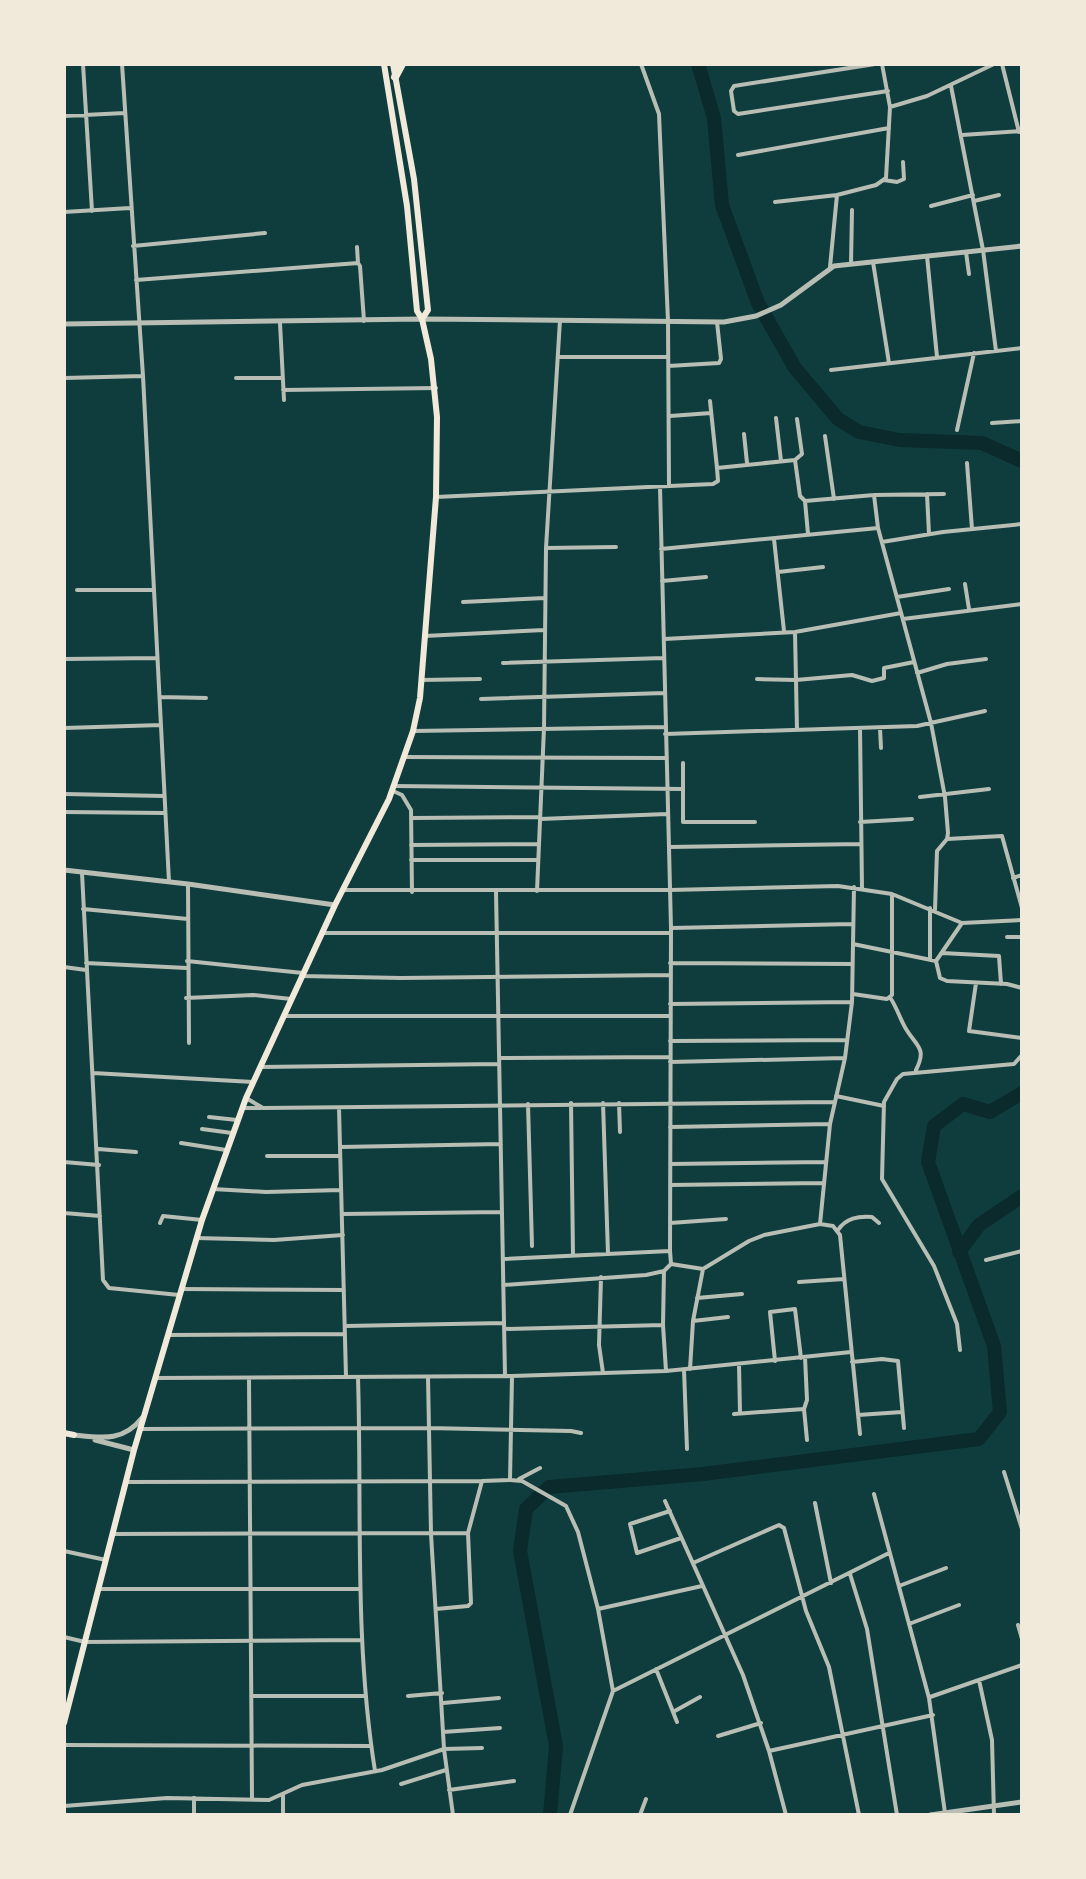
<svg xmlns="http://www.w3.org/2000/svg" width="1086" height="1879" viewBox="0 0 1086 1879" font-family="Helvetica,sans-serif">
<style>
.lines{fill:none;stroke-linecap:round;stroke-linejoin:round}
.river{stroke:#0a2a2b;stroke-width:14}
.minor{stroke:#b8beb3;stroke-width:4}
.tertiary{stroke:#b8beb3;stroke-width:5}
.secondary{stroke:#f1e9da;stroke-width:6}
.motorway{stroke:#f1e9da;stroke-width:8}
</style>
<rect width="100%" height="100%" fill="#0f3d3e"/>
<g class="lines">
<path class="river" d="M698,64L714,118L722,205L758,303L795,368L838,419L859,432L900,440L982,443L1022,461
M959,1252L979,1225L1022,1196
M550,1815L556,1746L520,1551L526,1509L549,1487L703,1474L979,1439L1000,1412L994,1346L928,1162L934,1126L963,1104L990,1112L1022,1093"/>
<path class="minor" d="M83,64L92,211
M122,64L143,376L169,882
M641,64L659,114L668,321L669,486
M875,64L734,86L731,91L734,111L738,114L888,91
M1002,64L1019,132
M951,86L983,250L996,351
M890,107L927,96L994,64
M64,116L125,113
M962,135L1022,131
M738,155L889,128
M884,180L897,182L904,179L903,162
M974,201L999,195
M775,202L837,195
M931,206L973,195
M64,212L130,208
M133,246L265,233
M357,247L358,263
M966,252L969,274
M927,256L937,357
M873,262L889,363
M851,264L852,210
M830,267L837,195L876,185L886,178L890,107L882,64
M136,280L358,263L360,266L364,321
M280,323L284,400
M559,357H668
M668,366L719,363L721,359L717,322
M831,370L1022,348
M64,378L143,376
M236,378H282
M283,390L436,388
M710,401L717,468
M670,416L711,413
M776,418L781,461
M992,423L1022,421
M957,430L974,353
M744,434L747,463
M825,436L834,499
M795,460L802,454L797,419
M967,463L972,529
M660,487L671,928L670,1251L671,1264L703,1269L693,1321L690,1369
M927,494L929,534
M874,495L878,528
M436,497L713,484L718,481L717,468L795,460L800,496L805,501L874,495L944,494
M805,501L808,534
M774,539L784,631
M882,542L943,532L1022,524
M546,548L616,547
M661,549L878,528L931,723L945,797L948,833L947,839L937,851L935,910
M778,572L823,567
M662,581L706,577
M965,584L969,609
M77,590H153
M897,597L949,589
M463,602L545,598
M903,619L1022,604
M795,632L797,730
M424,636L544,630
M664,639L795,632L901,613
M64,659L157,658
M503,663L664,658
M917,673L947,664L986,659
M757,679L796,680L852,675L872,681L884,678V668L914,662
M421,680L480,679
M160,697L206,698
M481,699L664,693
M64,728L161,725
M860,728L862,888
M880,728L881,748
M413,731L664,727
M665,734L917,726L985,711
M405,757L666,758
M683,763V822H755
M394,786L683,789
M393,791L402,795L411,810L412,892
M64,794L164,796
M920,797L989,789
M64,812L164,813
M411,818L540,817
M540,819L667,814
M860,822L912,819
M947,839L1002,836L1022,908
M411,845L539,844
M669,847L861,844
M411,860H538
M82,873L103,1280L109,1288L179,1295
M1013,878L1022,875
M188,884L189,1043
M854,887L852,1002L845,1058L830,1124L820,1224L833,1226L840,1235L860,1434
M343,890H670L838,886L892,894L962,923L1022,920
M496,891L505,1376
M537,891L544,728L546,548L560,320
M83,909L188,919
M962,923L936,961L940,978L947,981L1007,984L1022,988
M671,928L852,924
M322,933H671
M1007,937H1022
M853,944L936,961
M942,953L999,956L1001,984
M930,960V908
M187,961L303,973
M86,963L187,968
M670,963L852,964
M64,967L86,970
M302,976L401,978L670,975
M976,983L969,1031L1022,1038
M853,994L887,999L892,995V894
M186,998L253,995L291,999
M891,999C897,1008 900,1019 906,1029C917,1047 927,1048 916,1070
M670,1004L852,1002
M284,1016H670
M670,1041L847,1040
M499,1058L670,1057
M670,1062L844,1058
M260,1067L498,1064
M93,1073L253,1082
M836,1096L884,1106
M246,1098L263,1108L834,1102
M571,1103L573,1255
M603,1103L608,1254
M619,1103L620,1132
M528,1104L532,1246
M242,1108H261
M339,1108L346,1377
M209,1117L237,1120
M670,1127L830,1124
M202,1129L232,1133
M181,1143L226,1150
M340,1147L501,1144
M98,1149L136,1152
M267,1156H340
M64,1162L99,1165
M670,1164L826,1162
M670,1185L823,1183
M213,1189L266,1192L341,1190
M64,1213L100,1216
M342,1214L502,1212
M160,1223L163,1216L202,1220
M670,1223L726,1219
M838,1230C846,1218 858,1216 872,1217L879,1223
M196,1238L274,1240L343,1235
M503,1259L670,1251
M986,1260L1022,1251
M703,1269L749,1241L764,1235L820,1224
M601,1277L599,1345L603,1373
M799,1282L844,1279
M503,1285L646,1275L664,1271L671,1264
M181,1289L344,1290
M697,1298L742,1294
M693,1321L728,1317
M663,1325L666,1371
M345,1326L504,1323
M504,1329L663,1325L664,1271
M168,1335L345,1334
M960,1350L957,1324L934,1266L882,1179L884,1102L897,1079L903,1074L1014,1064L1022,1055
M775,1361L770,1312L795,1309L801,1358
M852,1362L882,1359L898,1361L904,1428
M739,1364L740,1413
M684,1370L687,1449
M358,1377C362,1509 354,1640 375,1771
M428,1377L431,1534L444,1749L453,1815
M155,1378L512,1376L666,1371L851,1352
M249,1378L252,1799
M804,1409L807,1440
M734,1414L804,1409L807,1400L805,1357
M858,1415L902,1412
M140,1429L428,1428L571,1431L581,1433
M1004,1472L1022,1529
M519,1479L540,1468
M510,1480L522,1481L566,1506L578,1532L598,1609L613,1691L570,1815
M126,1482L482,1481
M874,1494L929,1698L945,1813
M665,1501L743,1675L769,1751L786,1815
M815,1503L831,1583
M670,1511L630,1524L637,1553L681,1538
M113,1534L468,1533L482,1481L510,1480L512,1376
M64,1551L106,1560
M693,1563L779,1525L784,1528L806,1611L829,1667L859,1815
M850,1574L867,1629L897,1815
M899,1586L946,1568
M99,1589H360
M436,1609L468,1606L471,1603L468,1533
M598,1609L702,1586
M909,1624L959,1605
M1018,1625L1022,1639
M64,1637L85,1642L361,1640
M656,1669L677,1722
M979,1680L992,1740L994,1815
M613,1691L889,1553
M253,1696H364
M408,1696L442,1693
M930,1697L1022,1665
M443,1703L499,1698
M673,1712L700,1697
M443,1732L500,1728
M718,1736L761,1723
M64,1745L370,1746
M769,1751L933,1715
M401,1784L446,1770
M449,1790L514,1781
M283,1794V1815
M194,1798V1815
M64,1806L167,1798L269,1800L302,1785L382,1770L444,1749L482,1748
M640,1815L646,1799"/>
<path class="tertiary" d="M64,324L422,319L724,322L756,316L781,305L834,266L1022,246
M64,870L188,884L335,905
M74,1435C102,1438 123,1442 142,1418
M95,1440L134,1450
M930,1815L1022,1802"/>
<path class="secondary" d="M393,64L414,179L428,310L422,319
M64,1433L74,1435
M64,1723L134,1450L202,1220L246,1098L335,905L389,799L413,731L420,698L436,497L437,417L431,359L422,319L417,311L407,206L384,64"/>
<path class="motorway" d="M395,77L402,64"/>
</g>
<rect width="1086" height="1879" fill="none" stroke="#f1e9da" stroke-width="132"/>
</svg>
